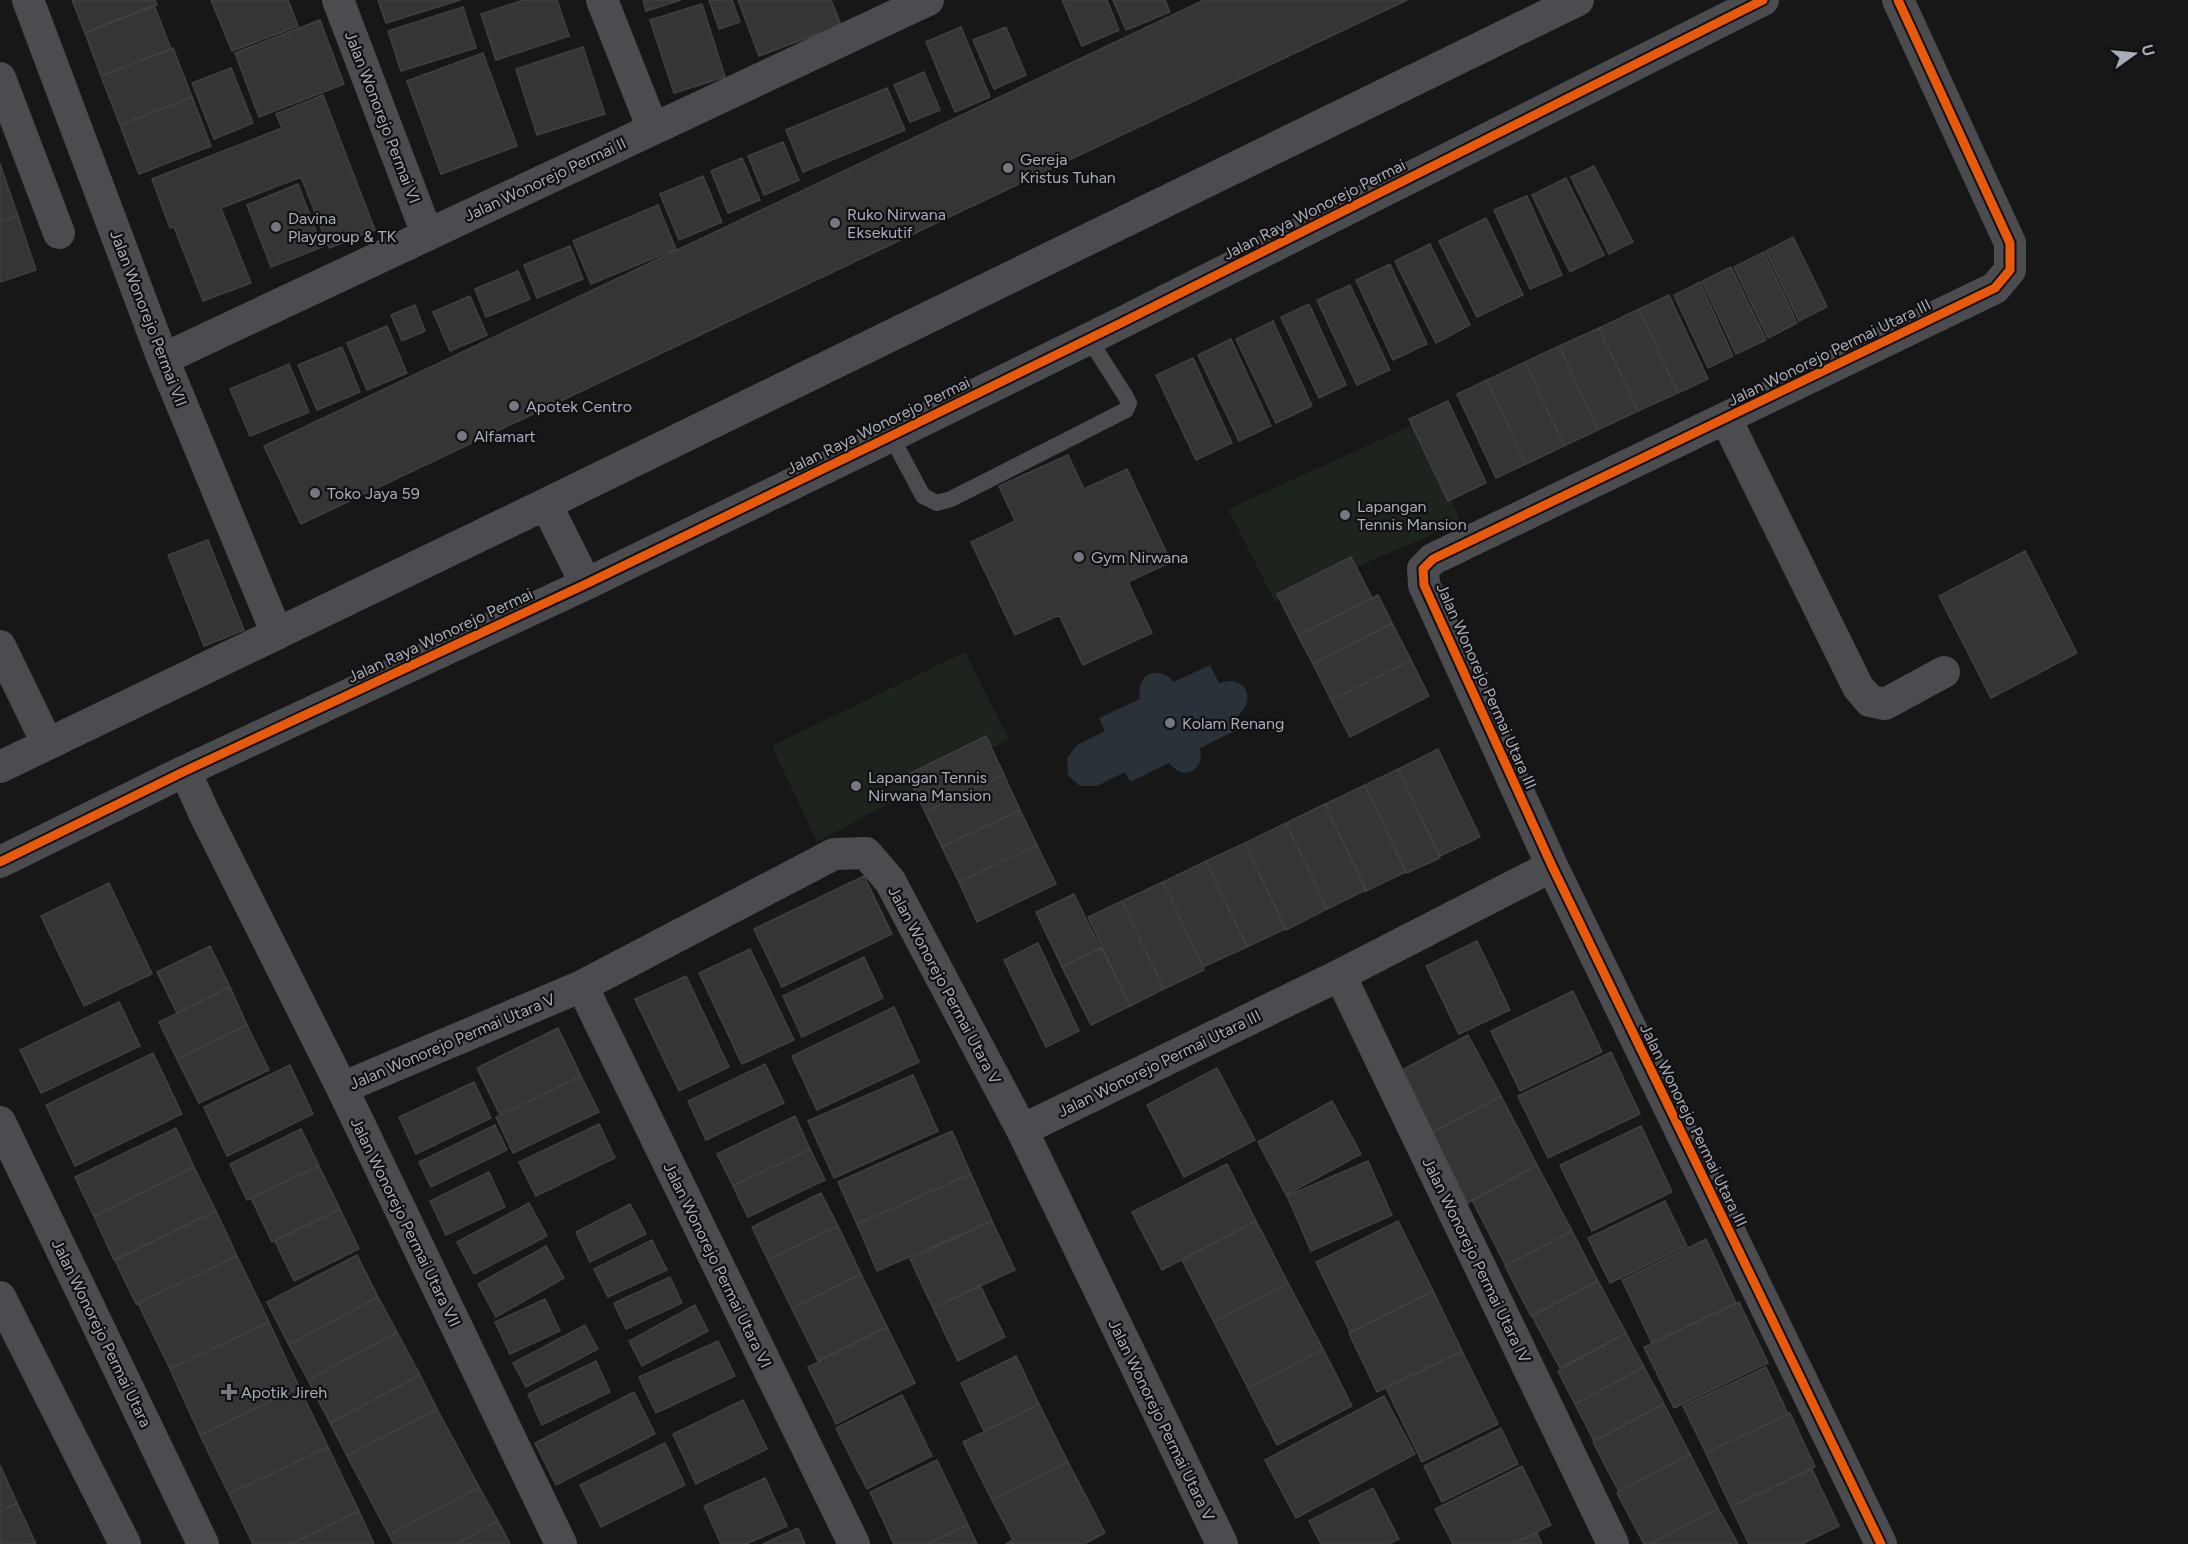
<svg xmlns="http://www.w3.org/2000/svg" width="2188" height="1544" viewBox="0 0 2188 1544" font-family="Figtree,sans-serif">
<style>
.green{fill:#1d241e}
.water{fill:#2a3239}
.building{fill:#353536;stroke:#3f4043;stroke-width:1.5}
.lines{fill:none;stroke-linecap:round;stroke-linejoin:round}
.lane{stroke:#4b4c50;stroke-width:16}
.street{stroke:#4b4c50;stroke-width:32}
.cycleway-casing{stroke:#111113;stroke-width:13}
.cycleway{stroke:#e8590c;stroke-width:9}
.poi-dot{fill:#757880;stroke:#111113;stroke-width:2}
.labels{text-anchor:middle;stroke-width:4.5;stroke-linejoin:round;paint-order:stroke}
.street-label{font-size:16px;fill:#a8adb8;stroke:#111113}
.poi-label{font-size:16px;fill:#a8adb8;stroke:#111113;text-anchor:start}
</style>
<rect width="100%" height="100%" fill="#171717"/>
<path class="green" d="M1417,423L1461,522L1275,602L1228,509Z
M965,652L1009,739L817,842L772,746Z"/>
<path class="water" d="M1210,665L1219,683C1246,674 1258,700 1236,717L1241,728L1200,748C1205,771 1184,782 1169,763L1130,782L1125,772L1097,786H1080L1068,775L1067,758L1077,745L1105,731L1099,718L1140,699C1136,674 1157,664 1174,682Z"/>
<path class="building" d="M72,0H155L157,5L85,33Z
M211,0H288L298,26L232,51Z
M378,0H460L386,23Z
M524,0H557L569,36L496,60L481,14Z
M643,0H681L646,11Z
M709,0H732L740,22L719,29Z
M738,0H831L841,25L759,56Z
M1062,0H1107L1119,30L1082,46Z
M1113,0H1165L1170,12L1126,30Z
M1204,0H1407L301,524L264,446Z
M702,4L725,77L674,93L650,20Z
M154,5L171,49L101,76L85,33Z
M463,7L476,48L401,71L388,31Z
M320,20L344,84L259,117L235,53Z
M961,27L990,97L955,112L926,42Z
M1006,27L1026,75L994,89L973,40Z
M583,47L605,114L537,135L516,69Z
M173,48L192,97L120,125L101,76Z
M483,53L517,146L441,174L407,81Z
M231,68L253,123L214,139L192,83Z
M924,72L940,110L910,122L894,85Z
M887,88L905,130L803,172L786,130Z
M323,95L375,230L329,248L301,177L221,208L251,283L203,301L174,227L170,228L152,179L282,128L276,114Z
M192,97L211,146L139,174L120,125Z
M783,142L799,180L764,195L748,156Z
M742,158L760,200L728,213L711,171Z
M0,164L18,216L0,222Z
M1594,166L1633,242L1609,254L1571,177Z
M703,176L722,222L679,240L660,194Z
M1566,178L1604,255L1570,272L1532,195Z
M298,184L322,247L271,267L247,205Z
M1527,196L1562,275L1530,289L1494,210Z
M658,205L676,249L591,284L573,241Z
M18,216L36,270L0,282V222Z
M1486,218L1523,295L1477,317L1439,241Z
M1793,237L1827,307L1799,321L1766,251Z
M1430,244L1470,325L1436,343L1395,261Z
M570,246L583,279L537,298L524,265Z
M1764,252L1797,323L1768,338L1734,267Z
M1390,264L1427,344L1393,360L1356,280Z
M1731,267L1766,340L1736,354L1702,281Z
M518,271L530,299L486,317L475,289Z
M1700,282L1733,356L1708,368L1674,295Z
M1350,285L1390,370L1357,385L1317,300Z
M1669,295L1708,379L1678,393L1639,309Z
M470,296L487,335L450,351L433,312Z
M1309,304L1346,385L1319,398L1281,317Z
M415,305L425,331L402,341L391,315Z
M1639,309L1678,393L1638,411L1599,328Z
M1273,321L1312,406L1276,423L1236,339Z
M387,326L407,373L367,390L347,343Z
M1599,328L1638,411L1598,430L1559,346Z
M1231,339L1271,426L1239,441L1198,355Z
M1559,346L1598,430L1564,446L1525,362Z
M342,347L360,392L317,410L298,365Z
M1193,358L1232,443L1196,460L1156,375Z
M1525,362L1564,446L1526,464L1487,380Z
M289,364L309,412L250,436L230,389Z
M1487,380L1526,464L1496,478L1457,394Z
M1448,401L1486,483L1448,501L1409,419Z
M1068,455L1084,489L1127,469L1171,562L1128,582L1152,633L1083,665L1059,615L1015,635L971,542L1015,521L999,486Z
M208,540L244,630L204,646L168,555Z
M2025,551L2077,653L1991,698L1939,596Z
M1351,557L1372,598L1298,636L1277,594Z
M1378,595L1392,623L1313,664L1298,636Z
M1392,623L1411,660L1331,700L1313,664Z
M1411,660L1429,696L1350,737L1331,700Z
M986,736L1004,775L925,812L907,775Z
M1438,749L1480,837L1440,856L1398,769Z
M1398,769L1440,858L1407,873L1365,785Z
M1004,775L1020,810L942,847L925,812Z
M1365,785L1406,872L1366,891L1325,804Z
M1325,804L1366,890L1327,909L1286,823Z
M1020,810L1037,845L959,882L942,847Z
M1286,823L1327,909L1286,930L1245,843Z
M1245,843L1285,929L1247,947L1206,861Z
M1037,845L1056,884L977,922L959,882Z
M1206,861L1247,947L1203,967L1163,882Z
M864,876L892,934L782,987L754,929Z
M1163,882L1204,970L1164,989L1122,901Z
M109,883L152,974L84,1006L41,916Z
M1074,894L1100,948L1062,967L1036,912Z
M1122,901L1164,989L1130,1006L1088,917Z
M1477,941L1510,1010L1459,1034L1426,966Z
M1038,943L1079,1031L1046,1047L1004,960Z
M210,946L230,987L177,1013L157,972Z
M1101,948L1130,1006L1091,1025L1062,967Z
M750,949L794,1040L742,1064L699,973Z
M864,957L883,998L802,1037L783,996Z
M686,976L729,1067L679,1091L635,999Z
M230,987L247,1025L177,1059L159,1022Z
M1573,991L1602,1052L1520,1091L1491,1031Z
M119,1002L140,1046L41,1093L20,1050Z
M894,1007L919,1062L817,1110L792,1056Z
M247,1025L269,1070L199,1103L177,1059Z
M558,1028L581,1076L500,1115L477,1068Z
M1468,1035L1501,1096L1433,1132L1400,1071Z
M1611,1052L1640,1114L1548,1158L1518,1096Z
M153,1053L182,1114L75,1166L46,1105Z
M765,1064L784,1103L706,1140L688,1101Z
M290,1065L313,1114L227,1156L204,1107Z
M1217,1068L1255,1140L1184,1177L1147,1105Z
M913,1075L938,1131L834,1178L808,1121Z
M581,1076L599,1112L513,1153L496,1117Z
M474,1082L491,1118L416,1154L399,1117Z
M1501,1096L1537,1165L1468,1203L1432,1133Z
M1332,1101L1361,1154L1286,1195L1258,1142Z
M795,1116L810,1149L733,1186L717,1154Z
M599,1124L615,1158L536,1196L519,1162Z
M495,1125L507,1150L431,1187L419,1162Z
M1641,1126L1672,1192L1592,1231L1560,1165Z
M176,1128L194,1167L94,1216L75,1177Z
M301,1129L319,1166L247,1200L230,1164Z
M952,1131L971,1174L857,1224L838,1182Z
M810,1149L825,1180L748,1217L733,1186Z
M1368,1161L1392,1215L1311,1251L1287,1196Z
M1227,1164L1256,1221L1162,1270L1132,1212Z
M1537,1165L1572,1231L1506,1266L1472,1200Z
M319,1166L340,1209L272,1242L251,1198Z
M194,1167L216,1211L114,1260L94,1216Z
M489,1172L505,1207L446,1235L430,1201Z
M971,1174L992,1221L877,1271L857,1224Z
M821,1193L838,1226L768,1260L752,1227Z
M1665,1201L1687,1246L1610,1283L1588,1238Z
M529,1203L547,1236L474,1274L457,1242Z
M630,1204L646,1234L590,1262L576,1232Z
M340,1209L359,1249L294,1281L275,1241Z
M216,1211L237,1256L136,1304L115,1260Z
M992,1221L1015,1270L933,1308L910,1259Z
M1256,1221L1288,1283L1214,1322L1182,1260Z
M1398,1221L1433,1291L1350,1332L1316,1262Z
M838,1226L861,1274L792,1309L768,1260Z
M1572,1231L1598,1281L1531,1316L1505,1266Z
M1706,1239L1736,1303L1652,1343L1622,1280Z
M652,1240L667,1270L608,1297L594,1269Z
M546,1246L564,1278L496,1317L478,1284Z
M357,1255L378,1297L289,1345L267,1302Z
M237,1256L269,1322L170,1369L138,1303Z
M861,1274L887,1327L818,1361L792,1309Z
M670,1277L682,1303L626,1329L614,1303Z
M1598,1281L1626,1333L1560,1368L1532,1316Z
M1288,1283L1323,1349L1248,1388L1214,1322Z
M980,1285L1005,1337L958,1361L933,1308Z
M1433,1291L1462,1351L1377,1392L1349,1333Z
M378,1297L397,1332L308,1380L289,1345Z
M545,1299L560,1331L510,1354L495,1322Z
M1739,1302L1768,1363L1674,1408L1644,1347Z
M695,1305L708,1331L642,1366L629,1341Z
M269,1322L299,1387L200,1435L170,1369Z
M585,1325L598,1349L526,1387L513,1363Z
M887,1327L915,1383L836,1424L808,1367Z
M397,1332L420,1375L330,1423L308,1380Z
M1626,1333L1644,1367L1575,1404L1558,1371Z
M718,1341L735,1376L656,1413L639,1377Z
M1323,1349L1352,1406L1277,1445L1248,1388Z
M1462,1351L1498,1424L1422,1462L1386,1388Z
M1016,1356L1039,1404L984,1431L961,1383Z
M596,1361L610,1392L542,1425L528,1394Z
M1644,1367L1664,1404L1594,1441L1575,1404Z
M1766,1367L1788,1414L1706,1453L1683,1406Z
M420,1375L437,1409L347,1456L330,1423Z
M299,1387L328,1447L229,1494L200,1435Z
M634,1392L655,1434L556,1485L535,1443Z
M902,1395L932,1456L867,1489L836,1428Z
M1384,1396L1415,1454L1296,1518L1265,1460Z
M743,1400L767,1449L696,1484L673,1434Z
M1039,1404L1068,1462L992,1500L963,1442Z
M1664,1404L1690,1454L1619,1492L1593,1442Z
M437,1409L479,1487L389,1535L347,1456Z
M1790,1413L1815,1467L1731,1507L1706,1453Z
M1501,1428L1518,1464L1442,1502L1424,1466Z
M665,1443L685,1485L601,1527L580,1485Z
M328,1447L359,1511L291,1544H253L229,1494Z
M1690,1454L1718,1508L1651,1544H1644L1617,1493Z
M937,1460L968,1525L927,1544H894L870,1492Z
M1068,1462L1105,1533L1084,1544H1006L1013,1540L992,1500Z
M0,1465L17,1503L0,1511Z
M1522,1466L1551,1525L1513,1544H1453L1435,1509Z
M1812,1469L1839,1526L1802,1544H1749L1731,1507Z
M765,1478L787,1526L746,1544H721L704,1506Z
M479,1487L498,1521L456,1544H394L389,1535Z
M1373,1488L1399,1539L1389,1544H1321L1309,1521Z
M17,1503L36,1544H0V1511Z
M1718,1508L1738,1544H1651Z
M359,1511L374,1544H291Z
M498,1521L510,1544H456Z
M968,1525L977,1544H927Z
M798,1528L805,1544H763Z
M1537,1533L1542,1544H1513Z"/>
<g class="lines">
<path class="lane" d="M891,436L923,496L937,503L951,499L1126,410L1129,403L1126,397L1089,339"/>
<path class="street" d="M28,0L163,359L277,634
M338,0L427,234
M602,0L653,129
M0,78L59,233
M163,359L928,0
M1726,419L1858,687L1870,701L1885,704L1944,672
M546,504L586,584
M0,646L47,743
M0,767L546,504L1578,0
M185,771L205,815L342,1088L561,1544
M0,862L185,771L586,584L891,436L1121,323L1763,0
M1340,975L1613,1544
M582,986L854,1544
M342,1088L582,986L834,854L866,853L890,881L1022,1130L1222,1544
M0,1122L203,1544
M1022,1130L1340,975L1552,866
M0,1297L125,1544
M1881,1544L1552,866L1424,585L1423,569L1433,559L1995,288L2010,270V243L1898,0"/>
<defs>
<path id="cycleway" d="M0,862L185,771L586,584L891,436L1121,323L1763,0
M1881,1544L1552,866L1424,585L1423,569L1433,559L1995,288L2010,270V243L1898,0"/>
</defs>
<use href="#cycleway" class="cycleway-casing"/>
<use href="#cycleway" class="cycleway"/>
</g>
<g class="poi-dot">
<circle cx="1008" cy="168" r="6"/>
<circle cx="835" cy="223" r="6"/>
<circle cx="276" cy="227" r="6"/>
<circle cx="514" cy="406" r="6"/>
<circle cx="462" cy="436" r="6"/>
<circle cx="315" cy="493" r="6"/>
<circle cx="1345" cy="515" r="6"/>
<circle cx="1079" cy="557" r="6"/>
<circle cx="1170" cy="723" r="6"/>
<circle cx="856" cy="786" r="6"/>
<path d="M226 1383h6v6h6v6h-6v6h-6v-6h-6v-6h6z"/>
</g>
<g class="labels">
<g class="street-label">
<text transform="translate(383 117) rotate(69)" y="6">Jalan Wonorejo Permai VI</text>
<text transform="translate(545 179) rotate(-25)" y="6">Jalan Wonorejo Permai II</text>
<text transform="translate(1314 209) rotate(-27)" y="6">Jalan Raya Wonorejo Permai</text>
<text transform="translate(149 318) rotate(69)" y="6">Jalan Wonorejo Permai VII</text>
<text transform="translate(1829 352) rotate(-26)" y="6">Jalan Wonorejo Permai Utara III</text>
<text transform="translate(878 425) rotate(-26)" y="6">Jalan Raya Wonorejo Permai</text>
<text transform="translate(440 635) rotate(-25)" y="6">Jalan Raya Wonorejo Permai</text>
<text transform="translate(1487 686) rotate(66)" y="6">Jalan Wonorejo Permai Utara III</text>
<text transform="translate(945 985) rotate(62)" y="6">Jalan Wonorejo Permai Utara V</text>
<text transform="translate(452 1041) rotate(-23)" y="6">Jalan Wonorejo Permai Utara V</text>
<text transform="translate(1159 1063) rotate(-26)" y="6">Jalan Wonorejo Permai Utara III</text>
<text transform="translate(1694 1125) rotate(64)" y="6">Jalan Wonorejo Permai Utara III</text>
<text transform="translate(406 1222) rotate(64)" y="6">Jalan Wonorejo Permai Utara VII</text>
<text transform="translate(1477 1260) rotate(64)" y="6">Jalan Wonorejo Permai Utara IV</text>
<text transform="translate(718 1265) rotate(64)" y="6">Jalan Wonorejo Permai Utara VI</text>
<text transform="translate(102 1333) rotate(64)" y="6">Jalan Wonorejo Permai Utara</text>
<text transform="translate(1162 1420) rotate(64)" y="6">Jalan Wonorejo Permai Utara V</text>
</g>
<g class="poi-label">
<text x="1020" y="165">Gereja<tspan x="1020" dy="18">Kristus Tuhan</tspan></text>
<text x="847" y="220">Ruko Nirwana<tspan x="847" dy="18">Eksekutif</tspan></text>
<text x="288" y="224">Davina<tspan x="288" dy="18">Playgroup &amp; TK</tspan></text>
<text x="526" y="412">Apotek Centro</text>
<text x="474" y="442">Alfamart</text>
<text x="327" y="499">Toko Jaya 59</text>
<text x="1357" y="512">Lapangan<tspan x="1357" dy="18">Tennis Mansion</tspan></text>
<text x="1091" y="563">Gym Nirwana</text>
<text x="1182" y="729">Kolam Renang</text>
<text x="868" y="783">Lapangan Tennis<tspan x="868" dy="18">Nirwana Mansion</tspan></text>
<text x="241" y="1398">Apotik Jireh</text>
</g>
</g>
<g transform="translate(2134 54) rotate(75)" stroke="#111113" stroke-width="4.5" paint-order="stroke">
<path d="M0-4.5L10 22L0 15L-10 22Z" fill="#a8adb8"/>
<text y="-9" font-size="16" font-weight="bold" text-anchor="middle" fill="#a8adb8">U</text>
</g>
</svg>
